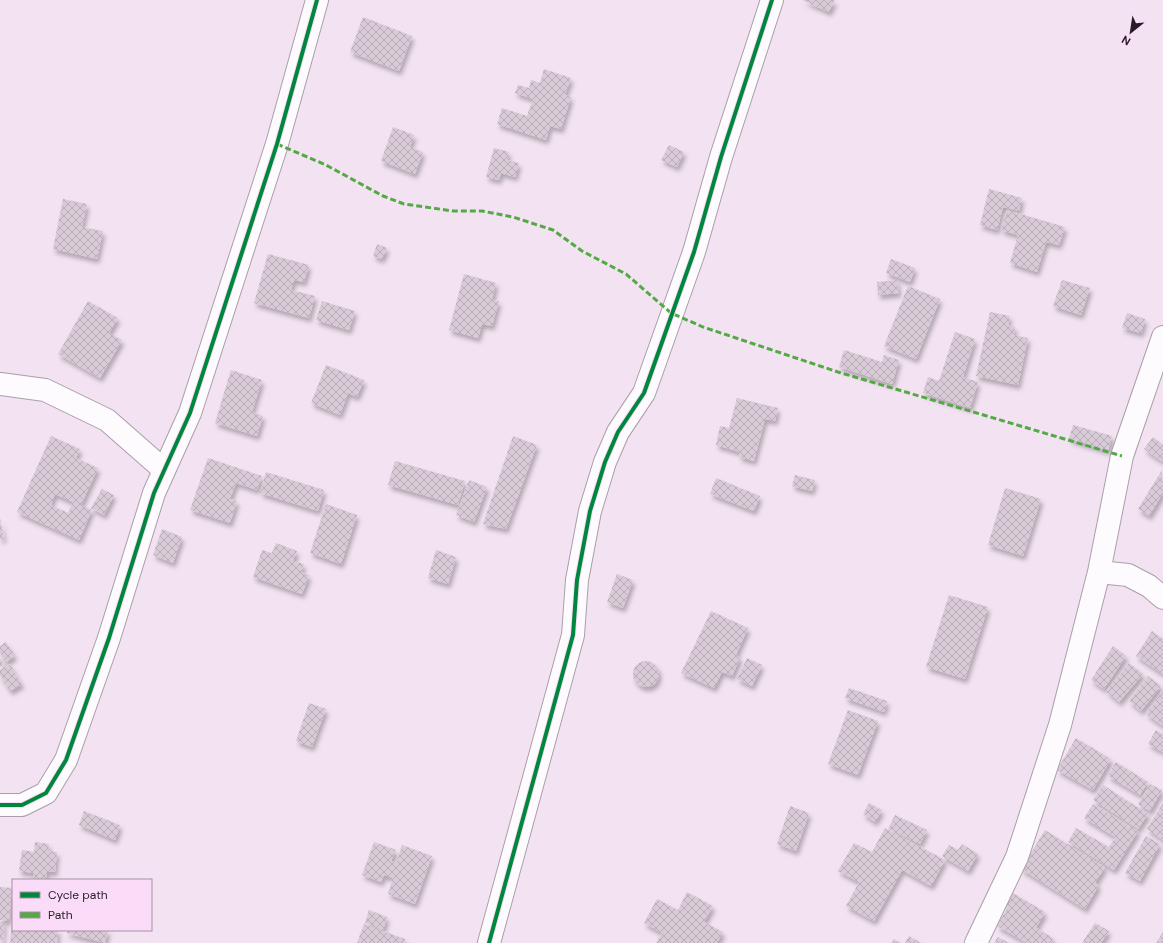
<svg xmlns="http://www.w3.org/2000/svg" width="1163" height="943" viewBox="0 0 1163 943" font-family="'DM Sans',sans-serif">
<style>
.building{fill:url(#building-cross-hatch);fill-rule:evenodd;filter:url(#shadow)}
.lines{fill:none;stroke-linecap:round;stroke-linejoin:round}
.minor-casing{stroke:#aa9eaa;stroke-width:24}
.minor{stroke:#fdfbfd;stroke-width:22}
.quiet{stroke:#53a944;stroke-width:3;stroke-dasharray:6 3;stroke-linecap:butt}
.cycleway-casing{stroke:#fadcf8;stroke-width:6}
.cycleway{stroke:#00873e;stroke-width:4}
</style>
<defs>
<pattern id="building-cross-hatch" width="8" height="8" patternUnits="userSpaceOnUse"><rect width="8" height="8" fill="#d8cad6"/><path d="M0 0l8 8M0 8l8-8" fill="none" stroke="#b9adb8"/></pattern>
<filter id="shadow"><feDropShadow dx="2.5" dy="4.5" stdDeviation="2" flood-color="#0004"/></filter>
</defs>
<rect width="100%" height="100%" fill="#f3e3f2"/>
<path class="building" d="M802,0H835L829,12Z
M363,17L412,36L399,71L350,52Z
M544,69L571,78L565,95L571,97L561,129L550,126L546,140L497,124L502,108L527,116L533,99L515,93L518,85L529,88L531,80L540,83Z
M393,127L414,135L410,147L423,152L415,174L381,161Z
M669,145L684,152L677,167L661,160Z
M494,148L509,152L507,160L519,163L515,177L501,173L499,180L486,177Z
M989,189L1022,198L1019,211L1003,207L997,230L980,225Z
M63,199L87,204L82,227L103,231L97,259L53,249Z
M1007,210L1065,227L1059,245L1046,242L1037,272L1010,263L1018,235L1001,230Z
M377,244L387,248L382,259L373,256Z
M268,254L309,265L304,282L294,280L291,290L315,296L309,318L254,303Z
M891,259L915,268L910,282L886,273Z
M464,274L496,283L492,300L499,301L492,326L482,324L478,338L449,330Z
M897,280L899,293L878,295L877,282Z
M1062,280L1090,288L1081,315L1053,306Z
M908,286L940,299L916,359L884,346Z
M88,301L118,318L109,333L122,340L100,378L58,354Z
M322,301L355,311L349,330L316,320Z
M990,312L1010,316L1008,325L1015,327L1014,335L1028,338L1018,385L976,376Z
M1127,313L1145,319L1141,333L1122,328Z
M955,332L975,339L963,377L978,382L970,408L923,393L928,377L939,381Z
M844,350L882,362L884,355L899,360L892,384L839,367Z
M326,365L364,380L357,397L348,393L340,415L311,403Z
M231,370L262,380L252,412L263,416L257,436L215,423Z
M737,398L778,408L775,421L765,419L754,461L739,457L740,452L716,445L720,426L729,428Z
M1073,425L1112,436L1108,451L1069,439Z
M51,436L80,449L76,458L98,468L81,505L92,510L79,540L17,512ZM55,494L73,502L68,513L51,505Z
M513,436L537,445L506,529L483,524Z
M1153,437L1163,445V462L1144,449Z
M208,458L262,476L257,490L236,483L230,499L237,501L230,523L190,510Z
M395,461L465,481L458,505L388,485Z
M1162,470L1163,493L1149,516L1138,509Z
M266,472L324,490L318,511L260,493Z
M795,475L815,480L812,491L792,486Z
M716,478L760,496L754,511L710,494Z
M469,480L487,487L474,522L456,515Z
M1005,488L1041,499L1023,556L988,545Z
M102,489L114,495L104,515L91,508Z
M326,504L357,515L341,564L310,553Z
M0,518L4,539H0Z
M162,529L182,537L173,563L153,555Z
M276,543L297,551L293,561L304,564L301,572L309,575L302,594L253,577L262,550L272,553Z
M436,550L456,557L448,584L428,578Z
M617,574L633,580L623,608L607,602Z
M949,595L988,607L965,679L926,667Z
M711,611L748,628L736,655L740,658L732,676L722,672L714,688L681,673Z
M1152,631L1163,639V674L1136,656Z
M6,642L15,656L6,662L0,653V646Z
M1113,646L1126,656L1104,689L1091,680Z
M0,658L4,664L0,667Z
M747,658L762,665L752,686L737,679Z
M633 674a13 13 0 1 1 26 0a13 13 0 1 1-26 0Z
M1129,663L1143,674L1119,702L1106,691Z
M10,664L22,684L10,691L0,675V670Z
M1148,676L1161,686L1141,711L1129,701Z
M849,688L887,701L884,712L845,698Z
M1163,690V726L1146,714Z
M309,703L326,709L312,747L296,741Z
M848,710L878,721L858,775L828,764Z
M1156,730L1163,734V752L1148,744Z
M1076,738L1111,759L1093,790L1057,770Z
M1116,762L1148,782L1140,795L1108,776Z
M1150,784L1162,790L1150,811L1138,804Z
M1103,785L1148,814L1138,829L1093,800Z
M869,803L882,810L875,822L863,814Z
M1163,803V840L1147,829Z
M1093,804L1138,831L1114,870L1068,842L1076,828L1109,847L1115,837L1084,818Z
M790,806L809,813L796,851L777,844Z
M84,811L120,825L115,840L79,825Z
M895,815L927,830L920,844L888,829Z
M885,828L945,860L931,886L902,870L874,921L846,906L859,882L838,871L854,843L872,852Z
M1045,830L1105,867L1095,883L1099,885L1085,909L1021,869Z
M1146,836L1160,844L1140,881L1125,873Z
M35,842L49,844L48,851L57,852L55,872L47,871L46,880L33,878L34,873L19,871L22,850L34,852Z
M374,842L396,850L391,861L396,863L402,845L432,856L415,904L388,894L393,878L384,875L381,882L362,875Z
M962,844L978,854L968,871L942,856L949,845L958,850Z
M0,887L12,888L9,921L0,920Z
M687,892L713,906L704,922L723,932L717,943H656L662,933L644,923L657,899L678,910Z
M1011,892L1045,912L1036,928L1053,938L1051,943H1027L997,926L1008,907L1004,905Z
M369,910L387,917L383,930L365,923Z
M0,922H4L3,941L0,940Z
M12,922L13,930H58L57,943H10Z
M1095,923L1109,931L1101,943H1082Z
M364,924L405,939L404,943H357Z
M68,930H108L105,943L67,933Z
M1163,932V943H1156Z
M909,936L921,943H905Z
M998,937L1009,943H994Z
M894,939L901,943H891Z"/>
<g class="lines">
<defs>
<path id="minor" d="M0,384L45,390L107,420L164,470
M1099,572L1128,575L1149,586L1163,598
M0,805H22L46,793L66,760L109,638L154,493L190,413L277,144L317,0
M489,943L573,635L577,580L590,511L605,462L618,432L644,393L694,252L721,157L772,0
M976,943L1017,857L1060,725L1099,572L1122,456L1163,337"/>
</defs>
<use href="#minor" class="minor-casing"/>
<use href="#minor" class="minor"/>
<path class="quiet" d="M277,144L326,165L383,196L404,204L453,211H482L513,217L553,230L582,251L626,274L671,313L703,327L838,372L1122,456"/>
<defs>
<path id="cycleway" d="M0,805H22L46,793L66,760L109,638L154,493L190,413L277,144L317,0
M489,943L573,635L577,580L590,511L605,462L618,432L644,393L694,252L721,157L772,0"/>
</defs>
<use href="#cycleway" class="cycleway-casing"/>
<use href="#cycleway" class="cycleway"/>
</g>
<rect x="12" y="879" width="140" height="52" fill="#fadcf8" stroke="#a68fa4"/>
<rect x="20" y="892" width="20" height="6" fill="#00873e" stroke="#a68fa4"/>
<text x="48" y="899" font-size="12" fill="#271c26">Cycle path</text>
<rect x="20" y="912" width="20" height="6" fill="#53a944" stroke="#a68fa4"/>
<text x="48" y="919" font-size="12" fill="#271c26">Path</text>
<g transform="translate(1131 32) rotate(210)" stroke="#fadcf8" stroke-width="3" paint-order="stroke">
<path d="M0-3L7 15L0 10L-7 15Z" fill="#271c26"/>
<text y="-6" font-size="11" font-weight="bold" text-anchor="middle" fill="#271c26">N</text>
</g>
</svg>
